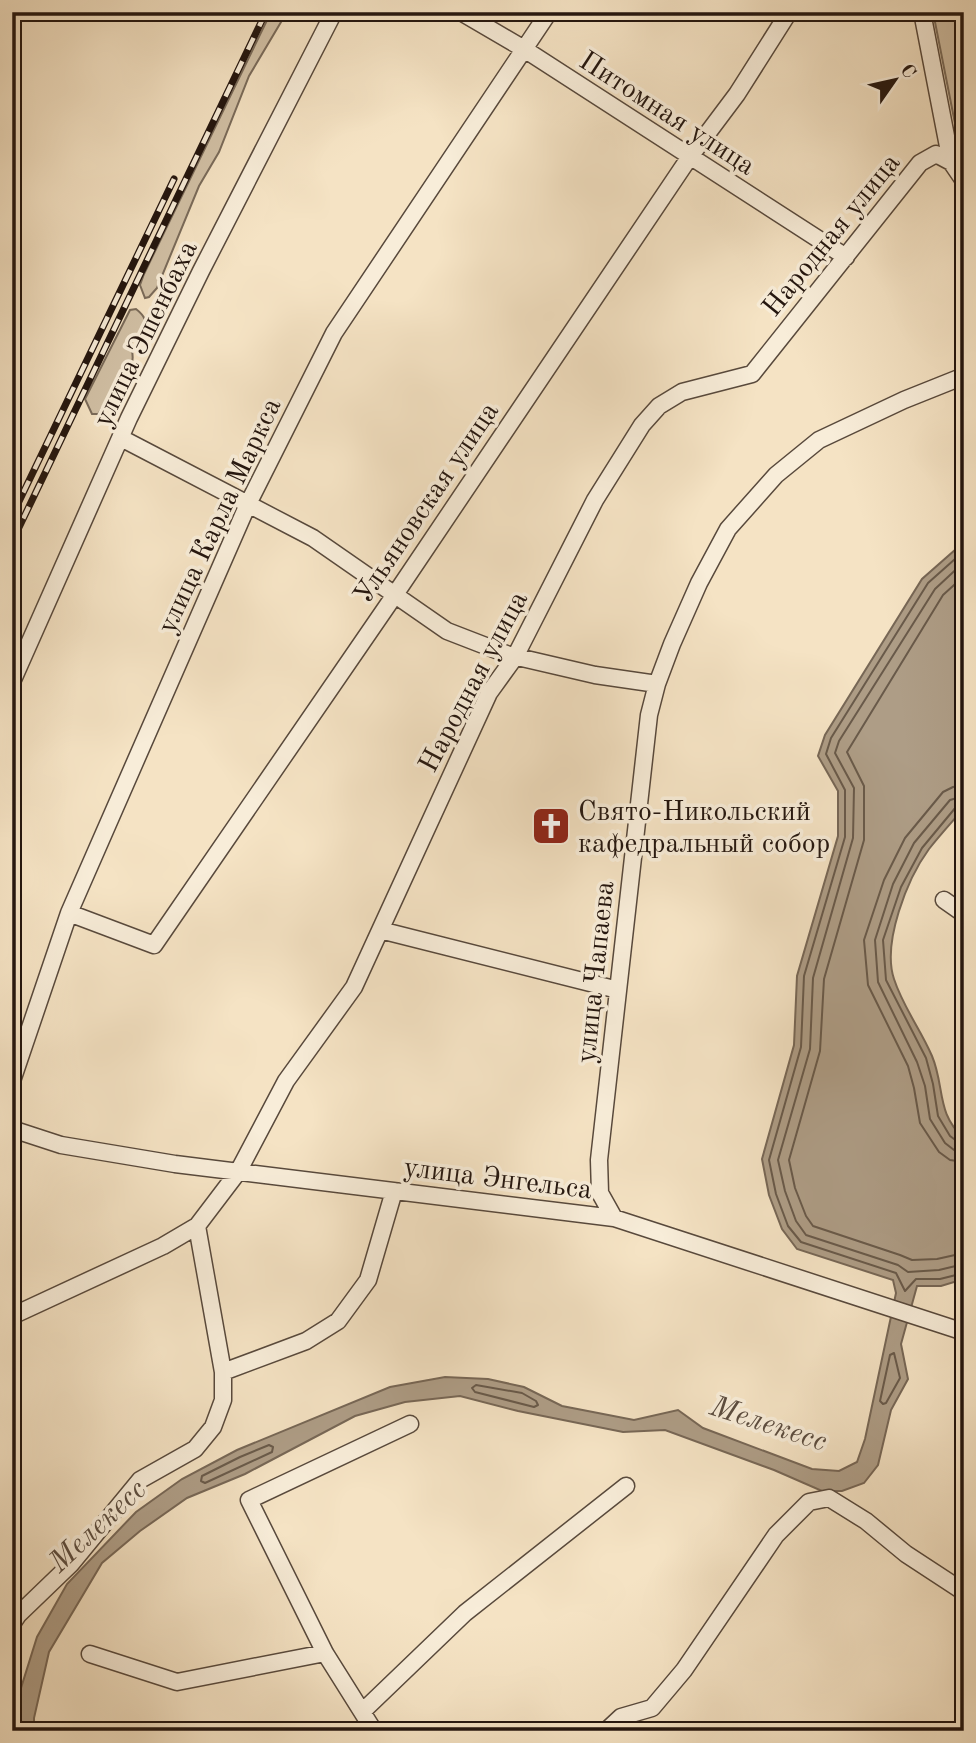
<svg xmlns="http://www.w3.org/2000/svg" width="976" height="1743" viewBox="0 0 976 1743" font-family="'Old Standard TT',serif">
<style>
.green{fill:#d1c0a5;stroke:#7a6b5a;stroke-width:2}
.water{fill:#ae9d86;stroke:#776756;stroke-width:2}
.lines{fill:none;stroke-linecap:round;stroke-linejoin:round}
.shore{stroke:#695a4a;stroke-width:2}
.minor-casing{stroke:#58493c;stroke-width:19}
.minor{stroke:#f8edd9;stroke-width:16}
.rail-casing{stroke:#24160f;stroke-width:7}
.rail{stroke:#f8edd9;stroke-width:4.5;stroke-dasharray:13;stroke-linecap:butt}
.labels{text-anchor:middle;stroke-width:7;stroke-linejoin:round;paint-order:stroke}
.street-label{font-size:28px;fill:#24160f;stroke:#f8edd9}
.poi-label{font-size:28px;fill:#24160f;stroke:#f8edd9;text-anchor:start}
.water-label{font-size:30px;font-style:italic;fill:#5b4c3f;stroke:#f8edd9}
</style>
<rect width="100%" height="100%" fill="#f5e3c4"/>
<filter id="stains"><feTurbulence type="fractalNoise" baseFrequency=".00286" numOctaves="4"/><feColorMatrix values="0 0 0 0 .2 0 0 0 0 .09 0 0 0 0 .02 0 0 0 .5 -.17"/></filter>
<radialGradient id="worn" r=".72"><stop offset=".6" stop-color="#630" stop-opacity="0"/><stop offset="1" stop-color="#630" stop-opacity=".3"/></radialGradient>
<path class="green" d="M271,12H287L249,76L219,152L199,186L157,288L149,297L145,298L140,285L144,274Z
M933,12H964V162L962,159Z
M136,309C145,316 148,322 143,333C121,344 138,350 131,366C127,376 119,380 113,389C108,397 104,406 98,414H92L85,399L130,310Z"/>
<path class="water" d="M964,542V808C952,822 940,835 929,849C907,879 882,943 894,979C903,1007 921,1030 932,1056C945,1087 936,1114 964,1138V1279L941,1286H917L901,1344L908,1379L891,1410L878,1465L864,1483L842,1491H822L774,1470L665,1430L623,1432L518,1411L460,1396L405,1402L355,1416L245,1474L187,1498L140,1531L102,1563L49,1652L34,1718V1731H20L21,1688L37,1637L67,1584L136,1512L182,1479L237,1450L390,1387L445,1377L488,1379L524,1387L562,1406L634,1420L678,1410L703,1428L812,1469L839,1471L857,1462L865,1439L896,1293L893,1280L797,1249L782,1229L769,1195L762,1159L794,1045L797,976L838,836V791L818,756L825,735L922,579Z"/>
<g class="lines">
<path class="shore" d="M964,551L928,583L831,738L826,754L845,790V837L804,976L801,1047L769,1160L776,1194L788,1226L801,1242L896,1273L905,1291L916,1279H940L964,1273
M964,562L935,589L839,741L835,753L854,788L853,838L813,978L810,1049L778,1160L785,1191L796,1221L806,1235L898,1265L908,1272L939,1270L964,1264
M964,576L943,595L847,752L864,786V840L824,979L820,1051L789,1160L795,1188L806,1216L813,1226L900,1255L912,1260L937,1259L964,1253
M964,785L953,787L943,792L905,838L884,880L864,940L868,985L908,1066L914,1088L920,1123L939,1152L950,1160L964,1162
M964,796L950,800L914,843L893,884L875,940L878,982L917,1062L925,1086L930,1119L945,1143L954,1150L964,1152
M964,804L956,807L922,848L901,887L883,940L886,980L926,1058L933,1084L938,1116L950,1136L958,1142L964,1143
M894,1353L900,1378L886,1403L883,1404L880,1401L890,1355Z
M476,1385L522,1393L536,1401L538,1405L534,1407L475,1392L472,1388Z
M269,1445L273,1447L272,1452L205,1483L201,1481L202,1476L240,1457Z"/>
<defs>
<path id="minor" d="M461,12L524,49L846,257
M922,12L951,162L964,181
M121,438L313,538L447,631L509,655L595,675L657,684
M12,682L129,418L201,271L334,12
M944,900L964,914
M69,913L154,945L394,596L689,158L737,94L789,12
M380,930L618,990
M12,1081L69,913L248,504L334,333L549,12
M12,1129L61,1145L175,1164L614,1218L964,1332
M614,1218L600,1193L599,1160L649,715L657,684L672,644L699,583L728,529L776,475L819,440L904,400L964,376
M197,1226L223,1372
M12,1316L163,1246L197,1226L238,1172L286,1081L354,987L489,693L515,657L595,500L642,425L659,406L682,392L752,374L920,163L936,154L951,162
M12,1624L18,1615L71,1564L140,1480L195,1449L213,1427L223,1400V1372L306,1341L338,1321L368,1280L394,1191
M90,1654L177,1682L325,1653
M363,1711L465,1613L626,1486
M374,1731L325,1653L249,1500L410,1424
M606,1731L621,1717L652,1708L684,1670L776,1535L809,1502L829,1498L866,1521L906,1554L964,1592"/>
</defs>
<use href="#minor" class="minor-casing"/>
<use href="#minor" class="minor"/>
<defs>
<path id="rail" d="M12,516L174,179
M12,542L266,12"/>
</defs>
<use href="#rail" class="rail-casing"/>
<use href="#rail" class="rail"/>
</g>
<defs>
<symbol id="church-square" viewBox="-11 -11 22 22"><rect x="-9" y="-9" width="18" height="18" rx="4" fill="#8f2418" stroke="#f8edd9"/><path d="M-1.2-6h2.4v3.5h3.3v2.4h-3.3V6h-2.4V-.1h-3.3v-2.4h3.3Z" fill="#fff"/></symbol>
</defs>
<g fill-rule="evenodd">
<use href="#church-square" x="529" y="804" width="44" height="44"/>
</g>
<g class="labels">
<g class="street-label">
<text transform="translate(668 112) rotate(33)" y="10">Питомная улица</text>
<text transform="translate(830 234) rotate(-51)" y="10">Народная улица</text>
<text transform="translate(144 333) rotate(-64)" y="10">улица Эшенбаха</text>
<text transform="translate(425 502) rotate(-56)" y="10">Ульяновская улица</text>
<text transform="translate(218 515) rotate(-65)" y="10">улица Карла Маркса</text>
<text transform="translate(472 681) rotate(-62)" y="10">Народная улица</text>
<text transform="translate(594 972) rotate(-84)" y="10">улица Чапаева</text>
<text transform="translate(498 1177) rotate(7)" y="10">улица Энгельса</text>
</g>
<g class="poi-label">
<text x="578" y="820">Свято-Никольский<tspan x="578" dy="32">кафедральный собор</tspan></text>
</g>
<g class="water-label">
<text transform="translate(769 1423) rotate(18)" y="10">Мелекесс</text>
<text transform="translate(97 1525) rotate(-43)" y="10">Мелекесс</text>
</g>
</g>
<rect width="976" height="1743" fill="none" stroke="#f5e3c4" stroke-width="42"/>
<rect x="14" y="14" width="948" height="1715" fill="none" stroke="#24160f" stroke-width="3.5"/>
<rect x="21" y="21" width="934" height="1701" fill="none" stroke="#24160f" stroke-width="2"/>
<g transform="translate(895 80) rotate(56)" stroke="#f8edd9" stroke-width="5" paint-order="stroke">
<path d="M0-5L12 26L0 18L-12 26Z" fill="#24160f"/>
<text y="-10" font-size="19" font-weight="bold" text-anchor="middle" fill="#24160f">С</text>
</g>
<rect width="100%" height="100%" filter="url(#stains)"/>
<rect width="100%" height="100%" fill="url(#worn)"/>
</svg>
